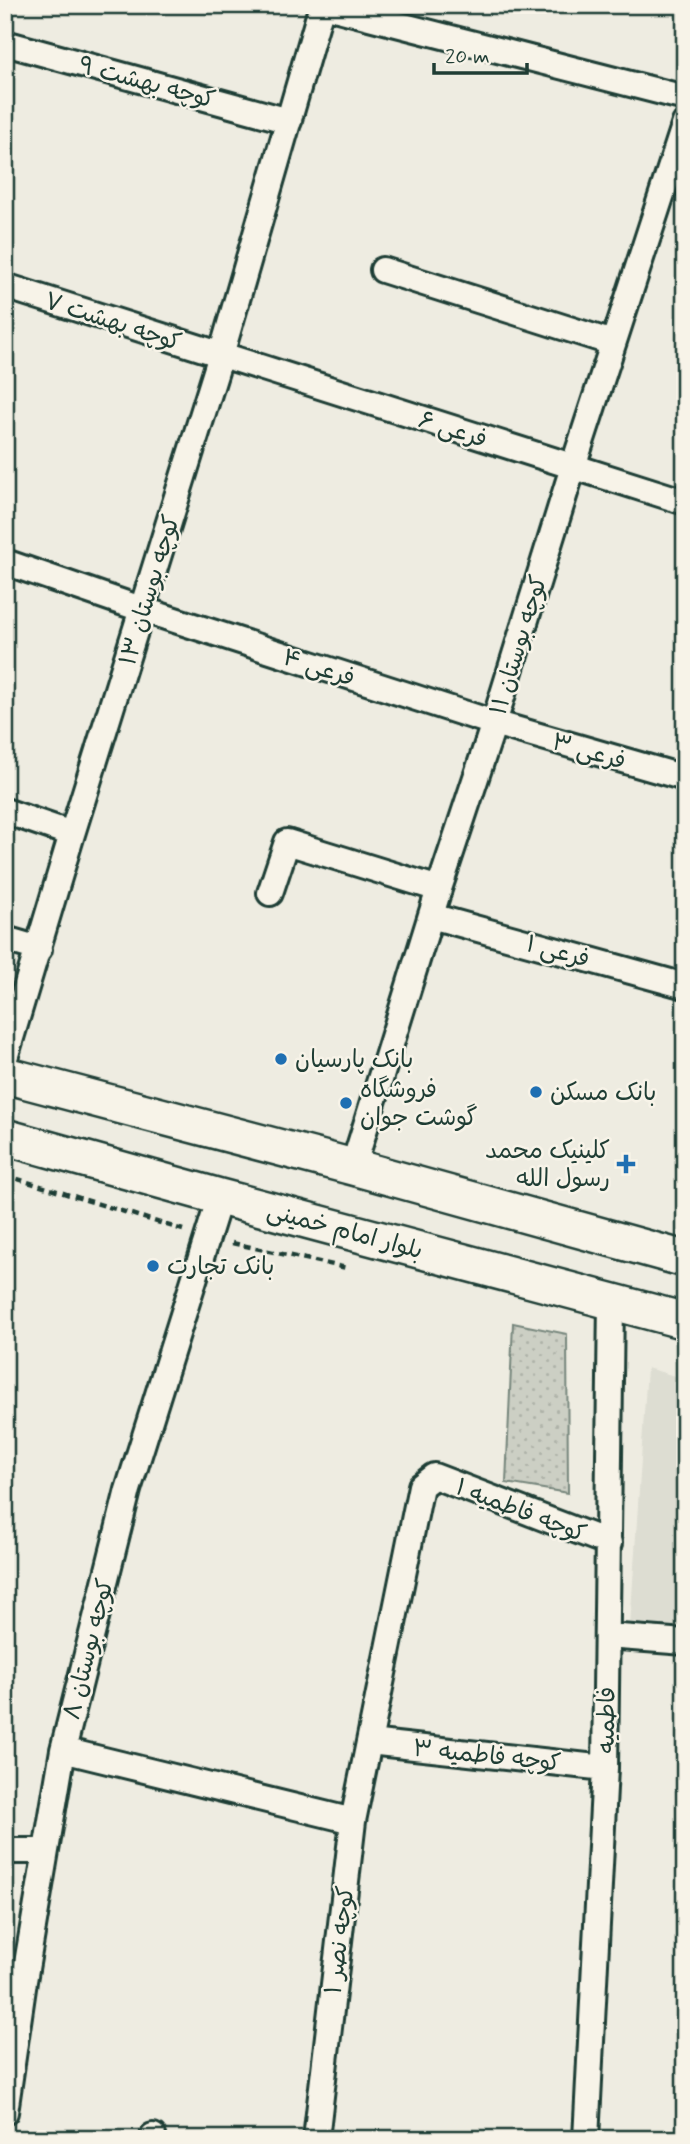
<svg xmlns="http://www.w3.org/2000/svg" width="690" height="2144" viewBox="0 0 690 2144" font-family="Mynerve,'Playpen Sans Arabic',sans-serif">
<style>
.built{fill:#ddddd2}
.park{fill:url(#park-dots);stroke:#76867c;stroke-width:2}
.lines{fill:none;stroke-linecap:round;stroke-linejoin:round}
.street-casing{stroke:#1f3d34;stroke-width:30}
.secondary-casing{stroke:#1f3d34;stroke-width:40}
.path{stroke:#1f3d34;stroke-width:4.5;stroke-dasharray:7 5;stroke-linecap:butt}
.street{stroke:#f7f3e8;stroke-width:24}
.secondary{stroke:#f7f3e8;stroke-width:35}
.poi-dot{fill:#1f6fb2;stroke:#f7f3e8;stroke-width:2.5}
.labels{text-anchor:middle;stroke-width:5;stroke-linejoin:round;paint-order:stroke}
.street-label{font-size:24px;fill:#1f3d34;stroke:#f7f3e8}
.poi-label{font-size:24px;fill:#1f3d34;stroke:#f7f3e8;text-anchor:start}
</style>
<defs>
<pattern id="park-dots" width="8" height="8" patternUnits="userSpaceOnUse" patternTransform="scale(1.75)"><rect width="8" height="8" fill="#cccfc4"/><path d="M2 2h.1M6 6h.1" fill="none" stroke="#afb3a9" stroke-width="1.8" stroke-linecap="round"/></pattern>
</defs>
<rect width="100%" height="100%" fill="#eeece1"/>
<filter id="ink" filterUnits="userSpaceOnUse"><feTurbulence type="fractalNoise" baseFrequency=".0143" numOctaves="2"/><feDisplacementMap in="SourceGraphic" scale="14" xChannelSelector="R" yChannelSelector="G"/><feConvolveMatrix kernelMatrix="1 2 1 2 8 2 1 2 1" color-interpolation-filters="sRGB"/></filter>
<g filter="url(#ink)">
<path class="built" d="M647,1368L685,1379V1628L630,1627Z"/>
<path class="park" d="M513,1323L567,1334L568,1493L506,1483Z"/>
<g class="lines">
<defs>
<path id="street" d="M322,5L685,98
M5,43L289,121
M383,270L613,343
M5,286L685,502
M5,562L144,610L494,723L685,778
M5,811L72,834
M270,893L287,842L439,889
M431,916L685,986
M5,939L39,949
M5,1058L72,834L221,355L322,5
M353,1167L439,889L494,723L573,467L685,123
M607,1636L685,1642
M369,1742L605,1768
M63,1750L353,1821
M5,1851H45
M5,2112L24,1981L63,1750L128,1490L220,1197
M152,2139L153,2136
M316,2139L353,1821L421,1486L434,1476L609,1543
M586,2139L605,1768L611,1301"/>
<path id="secondary" d="M5,1075L353,1167L685,1259
M5,1137L220,1197L685,1321"/>
</defs>
<use href="#street" class="street-casing"/>
<use href="#secondary" class="secondary-casing"/>
<path class="path" d="M5,1175L183,1230
M232,1243L347,1268"/>
<use href="#street" class="street"/>
<use href="#secondary" class="secondary"/>
</g>
</g>
<g class="poi-dot">
<circle cx="281" cy="1059" r="7"/>
<circle cx="536" cy="1092" r="7"/>
<circle cx="346" cy="1103" r="7"/>
<path d="M622.5 1153.5h7v7h7v7h-7v7h-7v-7h-7v-7h7z"/>
<circle cx="153" cy="1266" r="7"/>
</g>
<g class="labels">
<g class="street-label">
<text transform="translate(147 82) rotate(15)" y="8">کوچه بهشت ۹</text>
<text transform="translate(113 321) rotate(18)" y="8">کوچه بهشت ۷</text>
<text transform="translate(453 429) rotate(18)" y="8">فرعی ۶</text>
<text transform="translate(149 590) rotate(-73)" y="8">کوچه بوستان ۱۳</text>
<text transform="translate(518 645) rotate(-73)" y="8">کوچه بوستان ۱۱</text>
<text transform="translate(319 667) rotate(18)" y="8">فرعی ۴</text>
<text transform="translate(589 751) rotate(16)" y="8">فرعی ۳</text>
<text transform="translate(558 951) rotate(15)" y="8">فرعی ۱</text>
<text transform="translate(345 1230) rotate(15)" y="8">بلوار امام خمینی</text>
<text transform="translate(521 1510) rotate(21)" y="8">کوچه فاطمیه ۱</text>
<text transform="translate(88 1649) rotate(-76)" y="8">کوچه بوستان ۸</text>
<text transform="translate(606 1720) rotate(-89)" y="8">فاطمیه</text>
<text transform="translate(487 1755) rotate(6)" y="8">کوچه فاطمیه ۳</text>
<text transform="translate(339 1940) rotate(-83)" y="8">کوچه نصر ۱</text>
</g>
<g class="poi-label">
<text x="295" y="1067">بانک پارسیان</text>
<text x="360" y="1097">فروشگاه<tspan x="360" dy="28">گوشت جوان</tspan></text>
<text x="550" y="1100">بانک مسکن</text>
<text x="610" y="1158" text-anchor="end">کلینیک محمد<tspan x="610" dy="28">رسول الله</tspan></text>
<text x="167" y="1274">بانک تجارت</text>
</g>
</g>
<rect width="690" height="2144" fill="none" stroke="#f7f3e8" stroke-width="28"/>
<rect x="14" y="14" width="662" height="2116" fill="none" stroke="#1f3d34" stroke-width="2.5" filter="url(#ink)"/>
<path d="M434 63v10h93v-10" fill="none" stroke="#1f3d34" stroke-width="3.5"/>
<text x="445" y="63" font-size="21" fill="#1f3d34" stroke="#f7f3e8" stroke-width="5" paint-order="stroke">20 m</text>
</svg>
